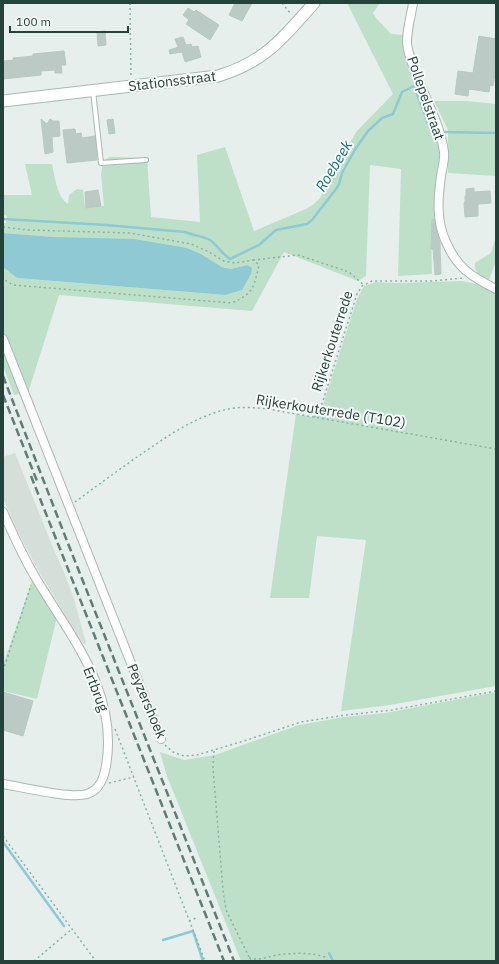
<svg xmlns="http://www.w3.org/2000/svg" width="499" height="964" viewBox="0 0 499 964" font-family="'IBM Plex Sans',sans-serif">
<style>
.built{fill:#d4dfda}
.green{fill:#bfe0c8}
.water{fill:#8ec9d4}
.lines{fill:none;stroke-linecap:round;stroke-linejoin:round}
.stream{stroke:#8ec9d4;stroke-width:2.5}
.building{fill:#bbcac4;stroke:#b8c9c2}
.lane-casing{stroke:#a8b8b2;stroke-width:6}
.street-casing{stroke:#a8b8b2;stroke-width:10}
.secondary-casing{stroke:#a4bbb3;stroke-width:13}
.path{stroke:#86b3a5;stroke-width:1.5;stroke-dasharray:2 3;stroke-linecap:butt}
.lane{stroke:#fff;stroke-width:4}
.street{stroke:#fff;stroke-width:8}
.secondary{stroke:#fff;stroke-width:11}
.rail{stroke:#5f7d75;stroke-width:2.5;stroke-dasharray:8 4;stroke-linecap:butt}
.labels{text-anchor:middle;stroke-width:4;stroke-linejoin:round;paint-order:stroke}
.street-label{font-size:14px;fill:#24423a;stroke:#f7fbf9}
.water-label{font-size:15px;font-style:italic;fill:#1c6f80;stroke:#f7fbf9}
</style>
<rect width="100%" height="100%" fill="#e6efeb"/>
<path class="built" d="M15,453L54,550L63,570L74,599L86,643L83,644L38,570L17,530L3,498V457Z"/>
<path class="green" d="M347,3H380L373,13L376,18L391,34L404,35L438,138L441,156L434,202L437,226H431L432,274L398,276L401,169L370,165L366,276L358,281L284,252L252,311L59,295L28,393L14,395L3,366V267L17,278L225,295L247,265L231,269L222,267L201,254L187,248L3,233V223H6L7,216L3,215V195H32L25,164H52C55,177 57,197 68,204L69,195L77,189L83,190L85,206H104L101,174L103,161L110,157L147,158L151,217L200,222L197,155L225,147L254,231L306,209L314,204L320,198L356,132L393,94Z
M434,101H466L496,104V176L448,173V130Z
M496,237V261L489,280C482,276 473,273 475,263L491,253Z
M462,281L481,285L496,293V686L390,705L341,711L366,540L317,536L309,598H270L296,414L312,417L318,416L321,411L357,299L364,286L376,282L396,283Z
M33,578L57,617L37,699L3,691V665Z
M496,692V961H241L167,776L160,752L184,760L215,755L299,725L344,717L385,713Z"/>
<path class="water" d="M3,233L54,237L134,239L187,248L201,254L222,267L231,269L247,265L252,268L251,274L242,290L225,295L17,278L3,267Z"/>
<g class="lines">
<path class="stream" d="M442,132L496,133
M3,219L106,225L185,232C192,235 205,237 210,240C217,245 222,254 230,259L259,245L276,230L307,224L312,220L336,189L339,184L342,173L356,148L368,131L382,118L393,114L402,92L414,86L432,133L436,134
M3,842L64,926
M163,940L193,931L203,961
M329,953L333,961"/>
</g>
<path class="building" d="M235,3H252L242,21L229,15Z
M188,8L194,12L196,10L219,25L210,40L186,24L189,20L183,15Z
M105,31L106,45L98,46L97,32Z
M479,36L496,39V68L493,86L490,85L489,92L469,89L468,96L455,94L458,71L473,73Z
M183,37L186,45L191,44L192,47L198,46L201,57L185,62L182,52L170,54L169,50L179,47H178L175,39Z
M64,51L66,65H61L62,73H55V70L41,71V75L3,79V61L14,60L13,58L33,56V54Z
M41,119L47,124L50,119L53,121H59L60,136L52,137L53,152L45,154Z
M113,119L115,133L109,134L107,120Z
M75,129L76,134L81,133L82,138L95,136L97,160L67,163L63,130Z
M474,188V192L490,191L491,203L478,204V216L465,217L464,203L465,202V196H466V189Z
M98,190L101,206L86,208L85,192Z
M434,219L440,243L441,274L435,275L433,249H431L432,220Z
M3,692L33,701L23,736L3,730Z"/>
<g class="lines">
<defs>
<path id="lane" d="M93,91L101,163L146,160"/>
<path id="street" d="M413,3C411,16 407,29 407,42C407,51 412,61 414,69C424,96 440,123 444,152C445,159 442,169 441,176C438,198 436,221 446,242C457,268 472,277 496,289
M3,339L161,739
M3,512C13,534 22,555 34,575C69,635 119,691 106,766C104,778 100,790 87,794C70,799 22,787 3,784"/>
<path id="secondary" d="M3,101L218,76C265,62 283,38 314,3"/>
</defs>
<use href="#lane" class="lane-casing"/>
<use href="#street" class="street-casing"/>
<use href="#secondary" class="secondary-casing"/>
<path class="path" d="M130,3L131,77
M282,3L291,14
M3,227L28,230L130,233L191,244L207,251L224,261L235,263L253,260L259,265C254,287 254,293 232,303L13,285L3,279
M253,260L298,255L349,272L364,285
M314,417L318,414L320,410L357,294L362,286L372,281H432L464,278
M75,502C95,487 116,472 137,457C162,440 188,421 217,412C234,406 251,407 268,409L496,449
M3,671L31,585
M115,729L205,961
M165,745L173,752L184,756L197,755L247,740L301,722L346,715L392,710L496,691
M214,751L213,768L223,890L226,910L251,961
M109,783L134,777
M3,836L95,960
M189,921L196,918
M249,958C258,961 268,957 277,955C293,953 310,952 325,957L327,961
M34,961L72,929"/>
<use href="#lane" class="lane"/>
<use href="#street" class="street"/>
<use href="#secondary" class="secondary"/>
<path class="rail" d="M3,376L67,541L234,961
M3,395L37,481
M31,476L224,961"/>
</g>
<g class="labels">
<g class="street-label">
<text transform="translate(172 81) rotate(-7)" y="5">Stationsstraat</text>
<text transform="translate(426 98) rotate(71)" y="5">Pollepelstraat</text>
<text transform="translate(332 341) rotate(-72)" y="5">Rijkerkouterrede</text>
<text transform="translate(331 411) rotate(9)" y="5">Rijkerkouterrede (T102)</text>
<text transform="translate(96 689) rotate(69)" y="5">Ertbrug</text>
<text transform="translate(147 701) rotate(67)" y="5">Peyzershoek</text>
</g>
<g class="water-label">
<text transform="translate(334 166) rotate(-59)" y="5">Roebeek</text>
</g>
</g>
<rect width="499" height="964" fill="none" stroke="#24423a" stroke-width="8"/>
<path d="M10 26v6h118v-6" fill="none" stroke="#24423a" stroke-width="2"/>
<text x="16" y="26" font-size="12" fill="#24423a" stroke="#f7fbf9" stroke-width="3" paint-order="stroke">100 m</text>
</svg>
